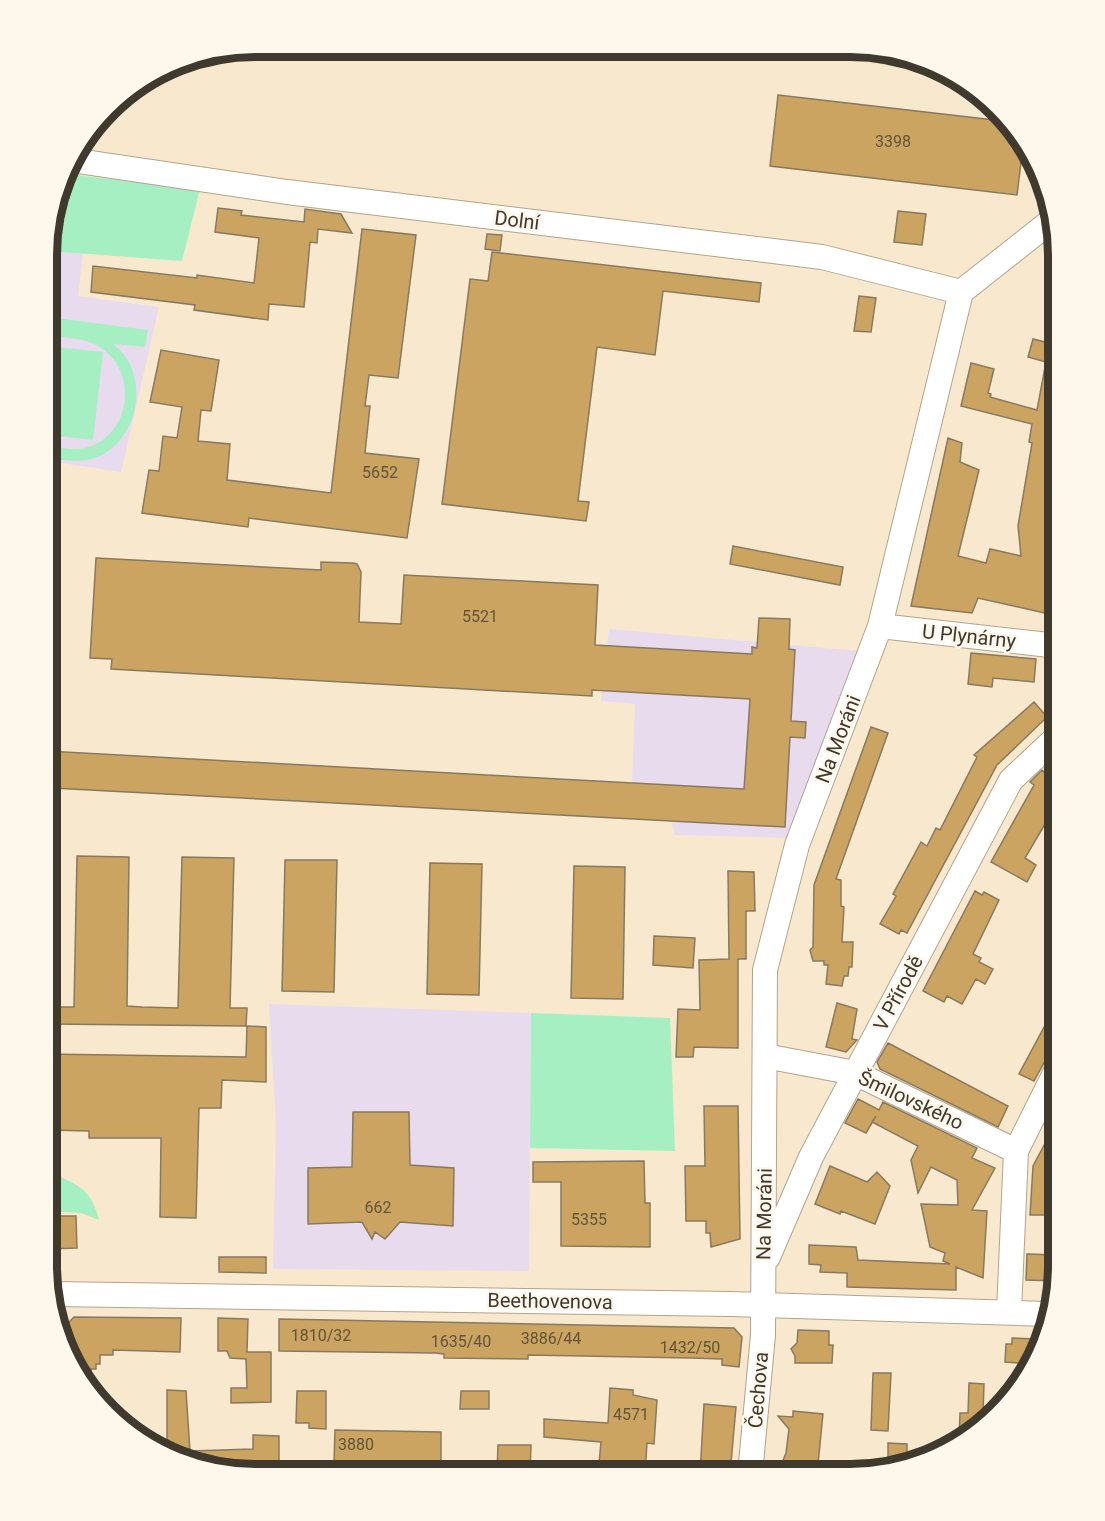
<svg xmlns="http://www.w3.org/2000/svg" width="1105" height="1521" viewBox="0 0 1105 1521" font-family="Roboto,sans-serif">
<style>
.education{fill:#e9dbee}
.green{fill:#a6efc3}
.building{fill:#caa460;stroke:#887961;stroke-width:1.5}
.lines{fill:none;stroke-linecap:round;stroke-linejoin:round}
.minor-casing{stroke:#b3a48b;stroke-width:26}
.minor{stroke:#fff;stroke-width:24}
.labels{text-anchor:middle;stroke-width:5;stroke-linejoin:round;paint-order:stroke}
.number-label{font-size:16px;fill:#62543a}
.street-label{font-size:20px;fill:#3f392e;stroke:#fdf7ec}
.rim{fill:none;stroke:#3f392e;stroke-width:8}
</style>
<rect width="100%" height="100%" fill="#f8e8cd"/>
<path class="education" d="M48,251L83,254L78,296L159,307L121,472L48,461Z
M609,629L860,651L789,838L675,835L672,821L674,785L632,783L635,704L601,701Z
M269,1004L531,1013L529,1271L273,1269L276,1126Z"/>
<path class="green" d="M67,174L200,189L182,261L48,251V228Z
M48,317L148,330L145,347L113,344C148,370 142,428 107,452C89,464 68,461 48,458V446C63,448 80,452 94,445C135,425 136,364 94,344C80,337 63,338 48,336Z
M48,346L103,352L93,440L48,435Z
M531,1013L670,1018L675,1151L530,1148Z
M47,1171C76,1184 91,1187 99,1220L81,1213L47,1211Z"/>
<path class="building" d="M778,95L1003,121L1023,146L1017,195L770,166Z
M218,208L242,211L241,215L304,222L305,209L341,214L352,233L318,229L317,243L310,242L304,307L269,304L268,320L194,310L195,305L91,292L93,266L197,278V275L254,283L259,238L215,232Z
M898,211L926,214L922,245L894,242Z
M362,229L416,235L398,378L369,375L365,406H370L365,453L419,459L407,538L249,518L248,527L142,513L149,470L159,471L163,436L177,438L182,407L150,402L161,350L219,360L211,411L201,410L198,441L230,444L227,480L331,493Z
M487,234L502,235L500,251L485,249Z
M492,252L761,283L759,302L663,291L655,355L597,347L578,501L589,502L586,521L442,504L470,279L488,281Z
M859,296L876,298L871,332L854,331Z
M1050,335L1058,336V510L1053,540L1058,538V616L978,598L972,613L911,606L948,438L962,443L960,462L979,470L958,556L986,563L990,549L1021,556L1018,526L1032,443L1029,442L1032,424L961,406L971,363L994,369L988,393L991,394L990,397L1037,410L1046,362L1028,357L1033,339L1049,343Z
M733,546L843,567L840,585L730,564Z
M96,558L321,570V562L353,563L357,564L361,572L359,622L401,624L404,575L598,585L595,645L752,654V647L757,648L759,618L790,619L789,649L795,650L791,721L806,722L805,738L790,737L785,827L52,788V784H47V751L744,789L750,699L592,690V696L111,669L112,659L90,658Z
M971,653L1036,659L1034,682L993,678L992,687L968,684Z
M1034,702L1047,717L997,765L907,933L901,930L899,934L880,924L896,896L893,894L921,842L927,846L936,828L940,830L977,757L974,755Z
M871,727L888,733L836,879L841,880V906L844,907L842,942H853L852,967H849L848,976H844L842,986L826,984L828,965H824V961H813L810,950L813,947L814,885Z
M1042,770L1058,787V802L1025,858L1036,865L1027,882L991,862L1034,785L1030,782Z
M77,856L129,857L127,1006L142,1007L178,1008L182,857L234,858L230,1008H247L246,1026L47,1024V1007H74Z
M285,860H337L334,992L282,991Z
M430,863L482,864L479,995L427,994Z
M574,866L625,867L623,999L571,998Z
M728,871L754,872L755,911H746V959H738V1048L694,1047L693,1057H676L678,1009L700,1010L699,960L729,959Z
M975,891L982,895L984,892L999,900L973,954L981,958L979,962L993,969L985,984L976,979L962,1004L947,996L944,1002L923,991Z
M654,936L695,938L693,968L653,965Z
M1058,1001V1037L1034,1081L1019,1074Z
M837,1003L857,1009L852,1039L857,1040L846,1052L826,1047Z
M247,1026L266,1027V1082L222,1080L221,1108H199L196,1218L160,1217L161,1138H89V1131L47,1130V1054L246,1057Z
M888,1043L1008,1106L998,1127L880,1069L877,1062Z
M858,1099L879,1110L883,1102L977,1148L972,1158L995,1168L972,1210L987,1211L983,1278L956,1267V1290L847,1287V1273L820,1272L821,1265L809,1264V1245L856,1247L858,1260L950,1264L943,1261L945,1253L930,1247L921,1204L958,1205L957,1180L931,1167L918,1193L911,1160L918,1146L872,1122L876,1116L866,1133L845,1123Z
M704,1106H738L740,1239L711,1247L710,1233H706V1221H686L685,1166H705Z
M353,1112H409L410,1165L454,1168L453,1226L400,1222L385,1239L375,1232L372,1239L362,1222L308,1224V1168L352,1167Z
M1058,1119L1056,1215H1030L1033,1166Z
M644,1161L645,1203H650V1247L561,1246V1182H533V1162Z
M830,1166L867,1182L877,1172L890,1186L875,1224L841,1211L840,1214L815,1204Z
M47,1216H76L77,1248L47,1249Z
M1027,1254L1058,1255V1281L1026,1280Z
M219,1257H266V1273L219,1272Z
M74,1317L181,1318L180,1352L113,1350V1355H100V1364H96V1369H91V1386L70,1360L69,1322Z
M218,1318L248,1319L247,1352H271V1402L231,1403V1388H247L246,1359L230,1358L227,1351H218Z
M279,1319L734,1328L742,1337L739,1367L722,1365V1359L691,1358L528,1355V1359L444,1358V1354L435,1353L279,1351Z
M798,1330L829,1331V1345H833L832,1363H795V1356L791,1349L797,1343Z
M1012,1338L1038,1339L1029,1364L1005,1362L1006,1344H1012Z
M873,1373H891L888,1431L871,1430Z
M969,1383L984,1384L983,1414H986L959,1438L960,1413H968Z
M610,1388L633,1390V1395L657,1400L654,1444L647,1443L645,1474H598L601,1442L544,1437V1419L608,1423Z
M167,1390L186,1391L190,1451L253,1449V1435L279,1436V1473L223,1471L167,1448Z
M297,1391H326V1429L309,1428V1423H296Z
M461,1391H489V1409H460Z
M704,1404L736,1407L730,1474H700Z
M793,1411L823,1414L817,1474H790L782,1463L786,1453L789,1429L778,1416L793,1417Z
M335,1430L441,1432V1465L334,1463Z
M888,1443L907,1444V1461L888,1466Z
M498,1445H531L530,1474H497Z"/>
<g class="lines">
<defs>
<path id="minor" d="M71,160L287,192L822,257L961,292
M880,626L1058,646
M765,1056L855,1073L1016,1151
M768,1257L811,1157L1011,780L1058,736
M53,1294L730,1304L1046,1314
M1009,1312L1016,1151L1058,1067
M750,1474L763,1335L765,970L797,845L880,626L961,292L1051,221"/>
</defs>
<use href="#minor" class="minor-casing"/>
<use href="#minor" class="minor"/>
</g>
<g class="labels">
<g class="number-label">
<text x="893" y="147">3398</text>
<text x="380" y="478">5652</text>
<text x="480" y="622">5521</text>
<text x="378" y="1213">662</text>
<text x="589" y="1225">5355</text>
<text x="321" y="1341">1810/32</text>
<text x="551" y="1344">3886/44</text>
<text x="461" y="1347">1635/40</text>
<text x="690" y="1353">1432/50</text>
<text x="631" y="1420">4571</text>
<text x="356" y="1450">3880</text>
</g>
<g class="street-label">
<text transform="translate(517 220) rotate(7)" y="7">Dolní</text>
<text transform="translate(969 636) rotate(6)" y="7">U Plynárny</text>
<text transform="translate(838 739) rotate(-69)" y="7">Na Moráni</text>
<text transform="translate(898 993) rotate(-62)" y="7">V Přírodě</text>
<text transform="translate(911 1100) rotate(25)" y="7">Šmilovského</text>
<text transform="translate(764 1214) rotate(-89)" y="7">Na Moráni</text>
<text transform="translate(550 1301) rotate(1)" y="7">Beethovenova</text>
<text transform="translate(758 1390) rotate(-85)" y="7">Čechova</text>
</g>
</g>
<path d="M0 0H1105V1521H0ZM255 57H850A198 198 0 0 1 1048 255V1266A198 198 0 0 1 850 1464H255A198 198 0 0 1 57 1266V255A198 198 0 0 1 255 57Z" fill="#fdf7ec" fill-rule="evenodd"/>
<path class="rim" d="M255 57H850A198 198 0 0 1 1048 255V1266A198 198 0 0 1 850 1464H255A198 198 0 0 1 57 1266V255A198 198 0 0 1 255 57Z"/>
</svg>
